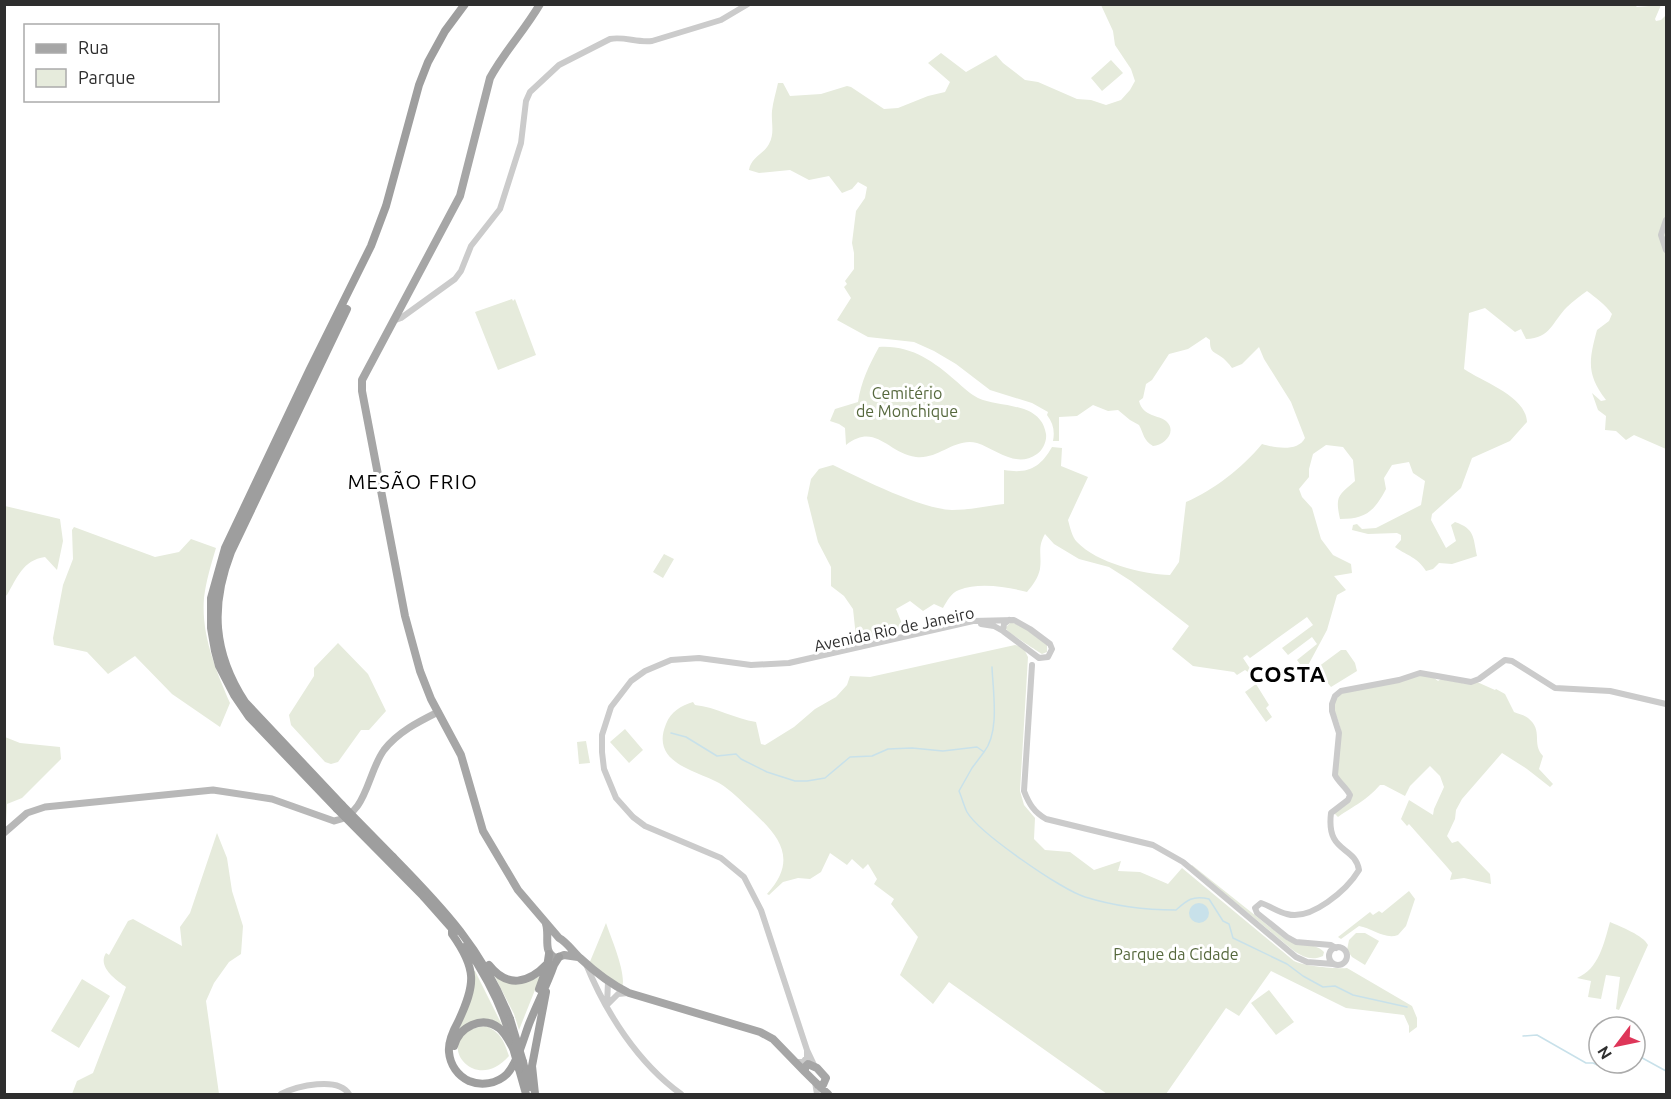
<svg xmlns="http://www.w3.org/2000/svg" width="1671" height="1099" viewBox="0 0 1671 1099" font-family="Ubuntu,sans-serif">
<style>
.green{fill:#e6ebdc}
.water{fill:#c8e1ea}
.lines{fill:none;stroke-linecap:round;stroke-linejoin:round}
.stream{stroke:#c8e1ea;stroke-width:1.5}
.tertiary{stroke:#cbcbcb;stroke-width:6}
.secondary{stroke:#b8b8b8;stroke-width:7}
.primary{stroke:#a6a6a6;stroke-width:8}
.trunk{stroke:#9e9e9e;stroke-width:8}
.trunk-bridge{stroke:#9e9e9e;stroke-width:8}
.labels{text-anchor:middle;stroke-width:6;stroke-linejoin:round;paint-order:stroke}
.park-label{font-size:16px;fill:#56683d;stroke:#fff}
.street-label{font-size:16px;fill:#2e2e2e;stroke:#fff}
.quarter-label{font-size:20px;letter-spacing:1.5px;fill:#000;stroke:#fff}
.district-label{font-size:22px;font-weight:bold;letter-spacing:1.5px;fill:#000;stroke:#fff}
</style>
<rect width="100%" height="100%" fill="#fff"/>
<path class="green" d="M1634,4L1637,7L1661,5L1655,19L1656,21L1661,20L1666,15V449L1634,435L1626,440L1616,431L1605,430L1606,416L1598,410L1592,393L1601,401L1606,400C1586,374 1589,360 1597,330L1609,321L1612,314C1605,304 1596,298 1587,291C1580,296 1573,301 1567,307C1552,322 1551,338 1526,339L1521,329L1515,332L1485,308L1469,313L1464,369C1483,382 1526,396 1527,422L1510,441L1472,458L1461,488L1432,514L1431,520L1446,548L1456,541L1451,525L1455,522C1475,529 1473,537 1477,556L1452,564L1439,563L1433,569L1426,571C1416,556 1409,557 1395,547L1401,540V535L1397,533L1368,534L1352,530L1353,525L1357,524L1362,529L1376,528L1421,505L1425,481L1413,473L1409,462L1392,465L1384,478L1386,489C1374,512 1365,519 1340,519C1335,496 1338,496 1355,481L1353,460L1343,447L1326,445L1313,454L1309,469V477L1299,489L1302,497L1312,508L1321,539L1333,555L1351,564L1352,573L1334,576L1346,590L1337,595L1327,630L1305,671L1297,660L1317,644L1312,637L1288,655L1282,648L1313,625L1307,617L1250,658L1247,655L1243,658L1251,670L1248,672L1245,670L1237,675L1234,672L1193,666L1172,649L1189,626L1131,581L1109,567L1079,559L1054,544L1045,534C1037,548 1042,554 1040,569C1038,578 1033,585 1027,592C1008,587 979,582 959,590C951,593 947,601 943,608L934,604L923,611L910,601L896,609L905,631L860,640L856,637L853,609L844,596L831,586V567L818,542L807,498L811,479L819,469L833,465C862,479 921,509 952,510C969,510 987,506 1004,504V470C1028,474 1040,468 1052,447L1062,448L1061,466L1088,477L1068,520C1070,527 1072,537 1077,542C1097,563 1142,574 1170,575L1179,562L1186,502C1214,490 1242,468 1262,444C1275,448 1298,452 1305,438L1291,402L1264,359L1259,347L1242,364L1232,368C1229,364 1225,359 1220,356C1212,351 1210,351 1210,340L1206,337L1188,349L1169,354L1152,380L1146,384L1143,398L1139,401C1143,417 1159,415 1166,421C1178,432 1164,445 1153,446C1143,440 1144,434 1139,425L1130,420L1118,410L1108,411L1093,405L1077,416L1059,417V441H1053C1055,431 1053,423 1047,415L1048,412L1032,403L990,390L956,364L934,351L914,342L868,337L837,320L851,298L844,287L847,284L845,281L854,269V253L852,243L856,211L865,198L867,187L858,182L852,189L842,193L829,176L809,180L790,170L759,173L749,170C751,157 764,154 769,144C775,133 771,123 772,111C773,102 776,92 778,83H783L790,96L821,94L847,86L851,87L884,109L898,108L928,96L945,92L950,82L928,63L941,53L966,72L996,55L1003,63L1025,80L1038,82L1077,99L1091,100L1106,105L1121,100L1130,90L1135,81L1131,69L1115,45L1113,31L1101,5Z
M1111,60L1123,73L1102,91L1091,78Z
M512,299L513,301L515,299L536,355L498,370L475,312Z
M879,347C911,345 933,361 956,381C963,387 970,394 978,398C999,408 1041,401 1046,434C1047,441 1043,450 1037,454C1016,469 996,449 977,443C955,437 938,460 916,457C887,453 876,422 846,445L845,428L839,424L830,421L835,409L858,402C861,382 869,365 879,347Z
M5,506L60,519L63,541L57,570L45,557C23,560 17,578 7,595L5,596Z
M74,527L155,557L179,552L191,539L216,548C211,565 206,581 204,598C201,635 216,670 230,703L220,727L172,694L135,656L108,674L87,652L54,645L53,638L63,585L73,559L72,530Z
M664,554L674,559L663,578L653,572Z
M1011,622L1025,628L1047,645V652L1042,654C1039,652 1009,633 1008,631C1006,630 1006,628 1006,627Z
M338,643L368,674L386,711L369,730H361L338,762L331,764L325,762L291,725L289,715L314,676V668Z
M1015,645L1023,647L1028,657L1020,791L1024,805L1035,818L1034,839L1045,850L1070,852L1094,870L1121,861L1118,871L1140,872L1168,884L1182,868L1294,961C1303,966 1336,969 1347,968L1412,1006L1417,1018V1027L1409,1033V1026L1404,1015L1346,1008L1271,971L1239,1016L1226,1008L1166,1094H1107L949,982L933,1004L900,975L918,937L891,904L894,899L874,884L877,879L868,864L863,869L852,859L847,865L830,853L821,872L810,879L798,878L783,882L769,895L767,894C799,859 779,836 751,810C741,801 731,790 719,783C695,770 650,763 666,724C671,711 681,706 693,702L695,705C716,707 735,719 756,722L761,744L765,745L794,727L815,709L836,697L847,685L850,676L870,677Z
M1341,650H1346L1355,663L1357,671L1331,687L1318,671V667Z
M1418,675L1433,677L1438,681L1441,679L1467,684L1477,682L1495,690L1496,689L1505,694L1514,712C1519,714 1524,715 1528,718C1544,731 1531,743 1543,756L1539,769L1553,784L1550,787L1527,769L1502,753L1462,799L1456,810L1455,819L1447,836L1452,843L1458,841L1490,874L1491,884L1464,878L1450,880L1452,873L1447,867L1409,824L1407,826L1401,819L1409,800L1433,815L1434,809L1444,787L1440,776L1430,766L1410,786L1405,796L1384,785H1380C1366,801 1355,805 1338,817L1334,813L1352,793C1348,787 1339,783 1338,775C1335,763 1341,746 1341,733C1340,716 1327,710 1340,693Z
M1256,684L1269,705L1266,708L1272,717L1266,722L1245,692Z
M625,729L643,750L629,763L610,742Z
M5,737L20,743L60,747L61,759L22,798L7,804L6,822L5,824Z
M586,741L590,763L579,764L577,742Z
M217,833L227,858L232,891L243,926L241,954L229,962L214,983L206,1001L219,1094H72L77,1081L93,1073L126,987C116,980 97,967 106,953L109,955L128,921L133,919L182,946L180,927L190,913Z
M1192,865L1285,939C1297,946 1315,942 1324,952L1323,956C1312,961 1303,957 1294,951L1191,866Z
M1409,891L1415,899L1406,926L1398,935C1385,940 1372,928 1359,926L1341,939L1338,937L1370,912L1373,915L1379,911L1382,913Z
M1610,922C1621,927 1643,935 1648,945L1619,1010L1616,1009L1620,977L1606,975L1601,999L1588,997L1591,981L1577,978C1599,969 1604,943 1610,922Z
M606,923C611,938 627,974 622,988L589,964Z
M1356,933H1365L1379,941L1365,965L1352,957L1347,950L1349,940Z
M472,971H475L506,1033L475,1021L451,1049Z
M494,975C512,983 524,987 541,975L519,1030L514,1014Z
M82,979L110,996L79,1048L51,1031Z
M1269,990L1294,1022L1276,1035L1251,1003Z
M486,1026C501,1033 504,1041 509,1056C471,1099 428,1031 486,1026Z"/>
<path class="water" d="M1189 913a10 10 0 1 1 20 0a10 10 0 1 1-20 0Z"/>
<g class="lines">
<path class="stream" d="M671,733L686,737L717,756L736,754L741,759L767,772L795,781H807L825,778L850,757L872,756L888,749L912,748L943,751L977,747L984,752L972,768L959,791C962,798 964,806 967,812C979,833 1062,890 1085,897C1114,906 1146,910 1176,910C1187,900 1193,895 1209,899L1223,921L1229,924L1233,938L1287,964L1303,976L1323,987L1335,986L1353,995L1407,1007
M984,752C1000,732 993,692 992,667
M1523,1036L1537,1035L1586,1063H1593L1602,1067
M1635,1054L1666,1071"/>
<path class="tertiary" d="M1666,220L1661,235L1666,250
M393,321L401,318L455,279L461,271L471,246L500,209L521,143L526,101L530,92L559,65L610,39C624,36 637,43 652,41L721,20L748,4
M981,624L994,626L1003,631
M1032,665L1024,791C1029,804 1034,812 1046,819L1153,845L1183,862L1296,957L1307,962L1333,964
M1329 956a9 9 0 1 1 18 0a9 9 0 1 1-18 0Z
M1336,948L1331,945L1296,942L1287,937L1257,913L1255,908L1261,903C1270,906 1278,912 1287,914C1311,921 1347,890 1359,870C1355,845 1326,854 1331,813L1348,800L1350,795C1346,787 1339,783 1335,775L1339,733L1332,711V704L1335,696L1341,691L1399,680L1420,673L1471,682L1479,679L1505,660L1512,661L1555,688L1610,691L1666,704
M586,964C606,1013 638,1063 681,1094
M607,1005L618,994L628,993
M607,1005L608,982
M797,1062H803L807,1057V1050
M815,1067L807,1050L761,910L744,877L721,858L645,826L633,817L616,798L604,769L602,752V735L611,707L631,681L645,671L671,660L699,658L751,665L789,663L973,621L1014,620L1030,629L1050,644L1052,649L1048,657L1039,658L1003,631L1004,624L1009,620
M815,1082L817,1094
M281,1094C297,1086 338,1076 349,1094"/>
<path class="secondary" d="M4,833L27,813L45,807L213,790L272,799L334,821C367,816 367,773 384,750C398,732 418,722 438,712"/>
<path class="primary" d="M540,4C525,30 504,52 490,78L460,196L362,380V391L405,616L420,671L431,699L461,755L483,831L518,890L559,938C567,942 573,952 580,958C595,972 610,984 629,993L760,1032L773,1039L805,1072
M546,924C550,936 542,953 556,958L564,955L578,957
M818,1085H823L826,1078L817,1068L808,1064L805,1067V1072C813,1080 820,1087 828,1094"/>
<path class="trunk" d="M342,805L245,702C213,653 210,606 231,552L347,309
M337,809L249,717L234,695L219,666L215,651L211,628V598L225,548L309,371L371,246L386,206L419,85L428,62L445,31L465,4
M393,857C444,909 483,950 510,1019
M424,897L455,932
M452,929V934C477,969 476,984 458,1022C453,1031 448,1042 449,1052C450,1065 458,1076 469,1081C481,1086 497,1084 507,1074C518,1061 523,1040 529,1024C537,1004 547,985 554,965L559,957
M466,946C485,974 503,1007 511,1040
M489,965C507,988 528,984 547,964
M539,989L547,967L549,954
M454,1046C459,1027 482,1015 499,1028C505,1033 509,1041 513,1048
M523,1062L529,1087
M519,1069L526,1094
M535,1094L532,1066L546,992"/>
<path class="trunk-bridge" d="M342,805L393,857
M337,809L424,897
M510,1019L523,1062
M513,1048L519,1069"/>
</g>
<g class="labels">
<g class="park-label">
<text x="907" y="399">Cemitério<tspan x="907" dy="18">de Monchique</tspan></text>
<text x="1176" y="960">Parque da Cidade</text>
</g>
<g class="street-label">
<text transform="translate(894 629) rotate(-12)" y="6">Avenida Rio de Janeiro</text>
</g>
<g class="quarter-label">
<text x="413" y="489">MESÃO FRIO</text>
</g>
<g class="district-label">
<text x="1288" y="682">COSTA</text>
</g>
</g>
<rect width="1671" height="1099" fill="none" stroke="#2e2e2e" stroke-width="12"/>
<rect x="24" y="24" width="195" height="78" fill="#ffffff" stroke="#ababab" stroke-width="1.5"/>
<rect x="36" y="44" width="30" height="9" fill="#a6a6a6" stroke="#ababab" stroke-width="1.5"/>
<text x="78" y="54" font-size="18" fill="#2e2e2e">Rua</text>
<rect x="36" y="69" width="30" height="18" fill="#e6ebdc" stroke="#ababab" stroke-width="1.5"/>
<text x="78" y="84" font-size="18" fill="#2e2e2e">Parque</text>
<g transform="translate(1617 1045) rotate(238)"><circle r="28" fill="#ffffff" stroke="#ababab" stroke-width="1.5"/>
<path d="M0-4.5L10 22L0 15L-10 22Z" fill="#de3659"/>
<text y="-9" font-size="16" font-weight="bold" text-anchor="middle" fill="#2e2e2e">N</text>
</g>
</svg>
